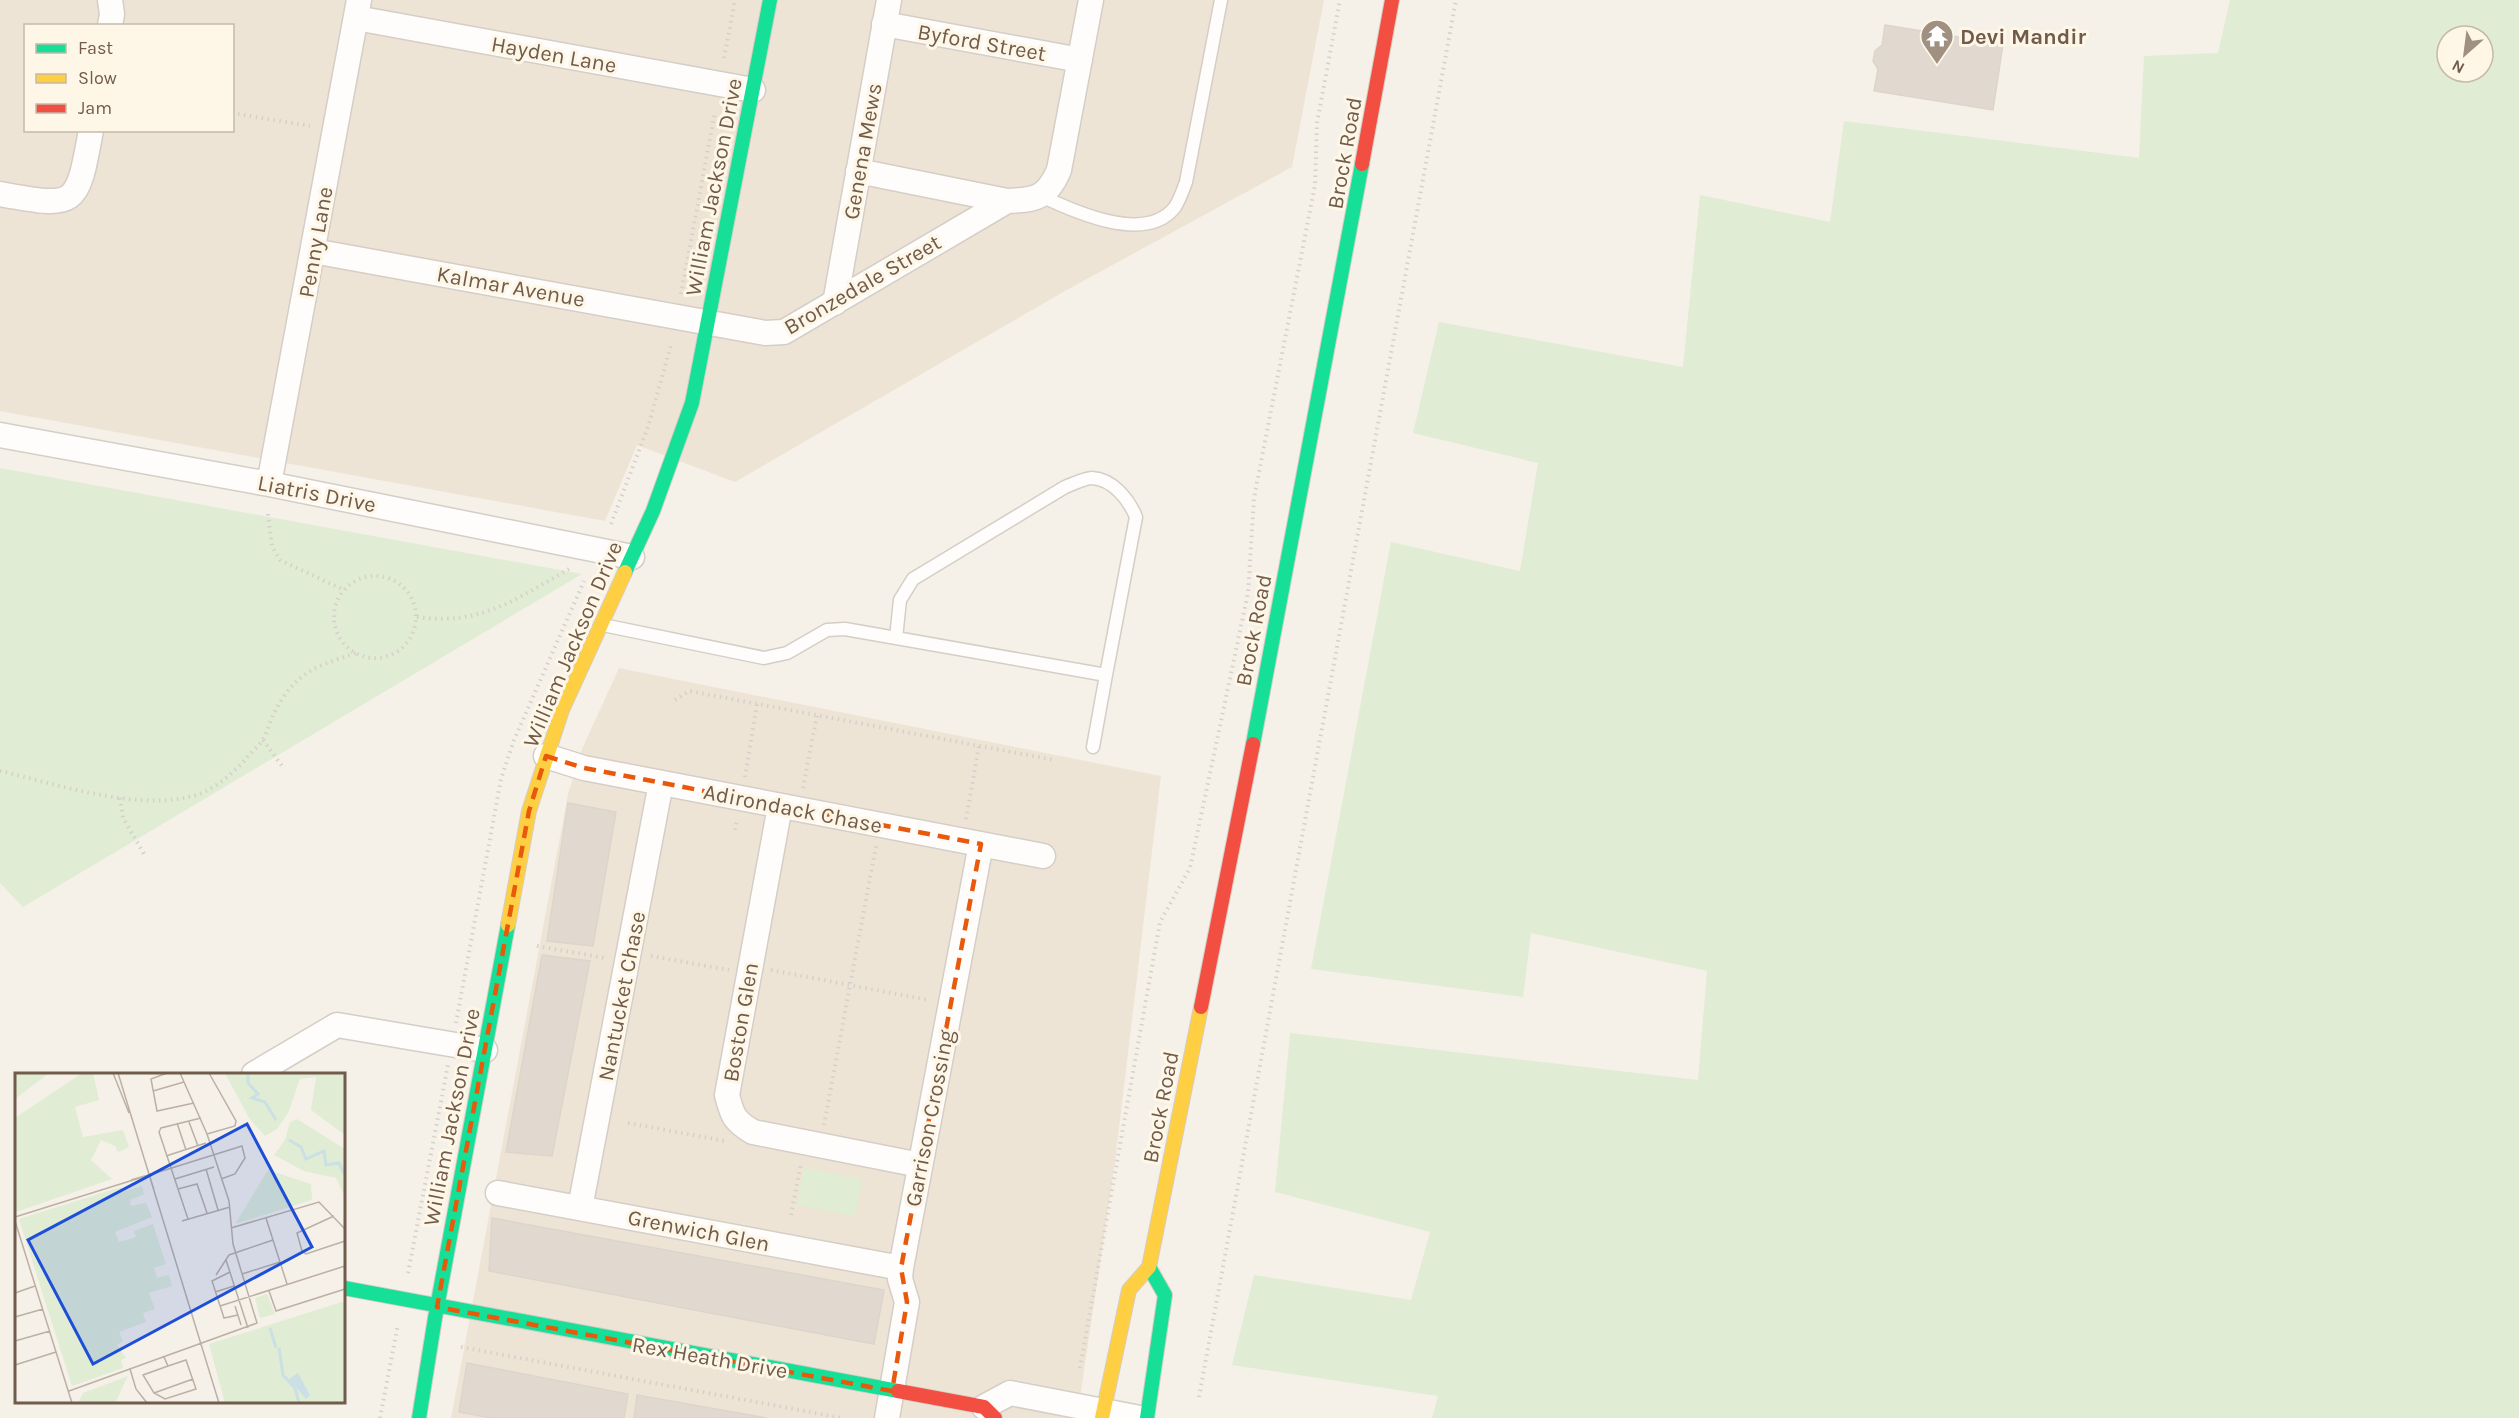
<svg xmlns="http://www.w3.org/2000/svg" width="2519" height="1418" viewBox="0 0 2519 1418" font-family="Karla,sans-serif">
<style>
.residential{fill:#eee4d5;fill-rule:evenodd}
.green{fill:#e0ecd3;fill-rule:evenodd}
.building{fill:#e1d9d0;stroke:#ddd4ca;stroke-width:1.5}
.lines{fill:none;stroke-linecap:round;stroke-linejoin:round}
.lane-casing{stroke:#d4cec6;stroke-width:15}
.street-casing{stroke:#d4cec6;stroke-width:27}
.fast-casing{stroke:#d4cdc4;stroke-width:16}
.slow-casing{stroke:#d4cdc4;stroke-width:16}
.jam-casing{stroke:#d4cdc4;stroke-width:16}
.path{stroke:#d6d0ca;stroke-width:4;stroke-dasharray:1.5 4.5;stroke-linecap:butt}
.lane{stroke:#fefdfc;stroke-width:12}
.street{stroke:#fefdfc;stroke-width:24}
.fast{stroke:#16e098;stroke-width:14}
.slow{stroke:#ffcf43;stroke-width:14}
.jam{stroke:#f24e42;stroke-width:14}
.marked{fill:none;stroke:#e8590c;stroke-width:4.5;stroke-dasharray:12 8;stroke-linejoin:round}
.labels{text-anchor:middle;stroke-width:6;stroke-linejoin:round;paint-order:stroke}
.poi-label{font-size:22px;font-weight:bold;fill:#715b4a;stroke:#fef7e8;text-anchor:start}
.street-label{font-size:22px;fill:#715b4a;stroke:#fef7e8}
.inset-river{fill:none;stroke:#cae0e4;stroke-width:3}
.inset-road{fill:none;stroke:#bcb0a4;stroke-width:1.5}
.view{fill:#1d4ed8;fill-opacity:0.15;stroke:#1d4ed8;stroke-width:3}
.inset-edge{fill:none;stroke:#715b4a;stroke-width:3}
</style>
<rect width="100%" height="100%" fill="#f5f1e8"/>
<path class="residential" d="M0,0H1324L1292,167L1065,291L735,482L637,445L605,521L0,411ZM26,26H232V130H26Z
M619,668L1161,776L1115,1162L1077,1418H451L568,794L582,749Z"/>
<path class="green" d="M2230,0H2519V1418H1432L1438,1396L1232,1365L1254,1275L1411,1300L1430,1232L1275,1192L1290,1033L1698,1080L1707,971L1531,933L1523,997L1311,969L1391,542L1520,571L1538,463L1413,433L1439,322L1683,367L1700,195L1830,222L1844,121L2139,158L2144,56L2218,53ZM2447,36H2483V72H2447Z
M0,468L582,574L23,907L0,883Z
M804,1168L862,1179L855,1216L797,1205Z"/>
<path class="building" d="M1885,25L2003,44L1993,110L1874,91L1878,69L1873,61L1875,51L1882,45Z
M568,803L616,812L593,946L547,941Z
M542,955L590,961L552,1156L506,1152Z
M492,1218L884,1290L874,1344L489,1271Z
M467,1363L628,1394L624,1418H491L459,1412Z
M637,1395L767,1418H634Z"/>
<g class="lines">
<defs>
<path id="lane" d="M1041,196C1073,211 1146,245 1175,207C1180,199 1183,190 1186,182L1221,0
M603,625L764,658L787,653L827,630L845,629L1106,675L1093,747
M896,638L900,600L913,579L1065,487C1073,484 1085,478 1092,478C1113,479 1129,500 1136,517L1106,675"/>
<path id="street" d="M356,18L753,90
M884,24L1080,60
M110,26L112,14L110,0
M858,171L1007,201C1036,200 1047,198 1059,170L1091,0
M0,194C77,208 77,208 91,130
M313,251L765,333L784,332L1007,201
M835,303L889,0
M0,435L269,484L632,557
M269,484L359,0
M546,756L584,768L1043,856
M780,806L727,1095C732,1115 734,1121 753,1132L920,1165
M254,1074L337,1025L485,1050
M498,1193L901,1268
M580,1208L661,783
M984,1407L1010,1393L1140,1418
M887,1418L907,1302L900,1279L901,1268L981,844"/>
<path id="fast" d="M625,572L653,511L692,403L770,0
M1253,744L1362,164
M344,1288L898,1391
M419,1418L435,1318L508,925
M1147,1418L1165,1295L1149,1267"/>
<path id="slow" d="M508,925L529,811L562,710L625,572
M1102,1418L1129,1290L1149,1267L1201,1007"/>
<path id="jam" d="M1362,164L1392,0
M1201,1007L1253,744
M898,1391L984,1407L995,1418"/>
</defs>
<use href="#lane" class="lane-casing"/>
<use href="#street" class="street-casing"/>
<use href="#fast" class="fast-casing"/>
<use href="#slow" class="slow-casing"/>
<use href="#jam" class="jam-casing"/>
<path class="path" d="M724,58L735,0
M232,113L310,126
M681,294L715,112
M268,514L272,546L280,560L344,590
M611,524L648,427L671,345
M334 617a41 41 0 1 1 82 0a41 41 0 1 1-82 0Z
M417,617C481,626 516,599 569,569
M675,700L689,691L1054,760
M263,740L282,766
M0,771C58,784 130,810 189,797C212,792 231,775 246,759C251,752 259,746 264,738C268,730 270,721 274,713C296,671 315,667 356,653
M745,777L757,704
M803,788L817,715
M120,798L123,818L144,854
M966,819L979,746
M735,830L737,819
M537,946L605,958
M651,956L729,970
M771,970L928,1000
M456,1023L501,779L514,740L584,581
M628,1123L725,1141
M824,1125L876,846
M791,1215L801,1163
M408,1273L448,1065
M461,1347L842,1418
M1080,1368L1160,922L1190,868L1248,593L1254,498L1315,185L1317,123L1340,0
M1199,1397L1456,0
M380,1418L398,1324"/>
<use href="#lane" class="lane"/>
<use href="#street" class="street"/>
<use href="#fast" class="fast"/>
<use href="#slow" class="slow"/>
<use href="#jam" class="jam"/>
</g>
<path class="marked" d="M546,756L584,768L981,844L901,1268L907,1302L892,1391L437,1307L529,811Z"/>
<defs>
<symbol id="temple-pin" viewBox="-11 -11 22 30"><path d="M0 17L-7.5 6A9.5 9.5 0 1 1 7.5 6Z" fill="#9f9081" stroke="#fef7e8"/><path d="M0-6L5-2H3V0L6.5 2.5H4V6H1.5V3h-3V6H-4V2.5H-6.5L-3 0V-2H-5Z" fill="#fff"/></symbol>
</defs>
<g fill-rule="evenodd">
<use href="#temple-pin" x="1918" y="17" width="38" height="52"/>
</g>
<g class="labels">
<g class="poi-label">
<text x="1960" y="44">Devi Mandir</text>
</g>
<g class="street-label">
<text transform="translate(982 42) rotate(10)" y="8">Byford Street</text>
<text transform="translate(554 54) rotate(10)" y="8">Hayden Lane</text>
<text transform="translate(862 151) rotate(-80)" y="8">Genena Mews</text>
<text transform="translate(1344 153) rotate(-80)" y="8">Brock Road</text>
<text transform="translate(713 187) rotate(-79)" y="8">William Jackson Drive</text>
<text transform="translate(315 242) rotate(-80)" y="8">Penny Lane</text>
<text transform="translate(862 284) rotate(-30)" y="8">Bronzedale Street</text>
<text transform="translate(511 286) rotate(10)" y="8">Kalmar Avenue</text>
<text transform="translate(317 493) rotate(11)" y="8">Liatris Drive</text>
<text transform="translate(1253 630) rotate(-79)" y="8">Brock Road</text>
<text transform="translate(572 644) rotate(-67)" y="8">William Jackson Drive</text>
<text transform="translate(793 808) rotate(11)" y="8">Adirondack Chase</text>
<text transform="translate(621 996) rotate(-79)" y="8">Nantucket Chase</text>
<text transform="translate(740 1022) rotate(-80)" y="8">Boston Glen</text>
<text transform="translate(1160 1107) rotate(-79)" y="8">Brock Road</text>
<text transform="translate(451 1117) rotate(-79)" y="8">William Jackson Drive</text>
<text transform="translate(929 1118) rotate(-79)" y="8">Garrison Crossing</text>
<text transform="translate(699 1230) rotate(11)" y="8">Grenwich Glen</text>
<text transform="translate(710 1357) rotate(10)" y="8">Rex Heath Drive</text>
</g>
</g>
<g transform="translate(15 1073)">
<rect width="330" height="330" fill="#f5f1e8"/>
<path d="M0,0H34L0,26ZM67,0H78L84,27L60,34L68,64L108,57L114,74L103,79L100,73L86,67L76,87L97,106L1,139L0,45ZM210,0H330V62L296,37L301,4L285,6L273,40L262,56L250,63L234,45ZM282,46L330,76V124L321,105L289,98L259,82L270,67L275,49ZM253,97L296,111L297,127L220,151ZM127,113L129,121L115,127L116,133L131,130L137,144L100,159L104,169L121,164L119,158L138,151L151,191L139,195L142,205L154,202L157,213L134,220L140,236L128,240L131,249L104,259L108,268L102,272L111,285L106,287L108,295L57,313L4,146L106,114L108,119ZM252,221L260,241L245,245L240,225ZM330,228V330H210L194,271ZM113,303L100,330H63L68,320Z" fill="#e0ecd3"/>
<path d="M283,300L295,322L291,326L274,306Z" fill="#cae0e4"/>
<path class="inset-river" d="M233,0V10L243,21L237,25L250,29L261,47M274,67L286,74L291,86L309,78L311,92L324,90L330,102M255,255L261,275M264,275L268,302L280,315L284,330"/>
<path class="inset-road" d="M98,0L114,40M103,0L204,330M152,0L136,6L142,38L179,30M138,18L169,9M174,49L183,73M162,50L171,77M192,61L220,53L221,48L194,0M151,83L191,70M129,85L139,117M191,96L203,137M160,106L199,94M116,107L147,98M163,116L182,111L192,140M319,143L282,160L287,178L291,181L330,168M0,144L227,73L230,85L220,101L206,106M251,145L272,211M173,146L144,59L146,55L186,45M0,148L57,330M167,148L215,134M216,155L304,129L330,156M211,187L233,255M215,199L197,208L209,245L223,242M227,201L265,189M201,202L214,182L258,167M254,218L261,238L330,216M200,219L219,213M0,220L20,213M205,233L330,193M220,233L226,252M0,244L28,236M0,268L35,258M149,284L153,293L171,287L181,316L150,326L139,320L128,302L153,293M0,292L41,279M115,296L121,316L132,330M54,318L242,250L218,171L214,128L192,61L165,0M139,320L178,306"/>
<path class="view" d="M232,51L297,174L78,291L13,167Z"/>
<rect width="330" height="330" class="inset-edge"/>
</g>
<rect x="24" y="24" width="210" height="108" fill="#fef7e8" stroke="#c6b9a9" stroke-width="1.5"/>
<rect x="36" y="44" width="30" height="9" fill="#16e098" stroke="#c6b9a9" stroke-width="1.5"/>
<text x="78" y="54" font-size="18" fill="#715b4a">Fast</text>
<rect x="36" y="74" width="30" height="9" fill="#ffcf43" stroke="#c6b9a9" stroke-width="1.5"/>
<text x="78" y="84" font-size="18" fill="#715b4a">Slow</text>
<rect x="36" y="104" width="30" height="9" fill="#f24e42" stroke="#c6b9a9" stroke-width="1.5"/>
<text x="78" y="114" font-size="18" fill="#715b4a">Jam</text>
<g transform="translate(2465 54) rotate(208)"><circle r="28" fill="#fef7e8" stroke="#c6b9a9" stroke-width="1.5"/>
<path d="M0-4.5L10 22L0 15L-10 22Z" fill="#9f9081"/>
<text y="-9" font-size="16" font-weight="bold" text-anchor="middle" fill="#715b4a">N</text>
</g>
</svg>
